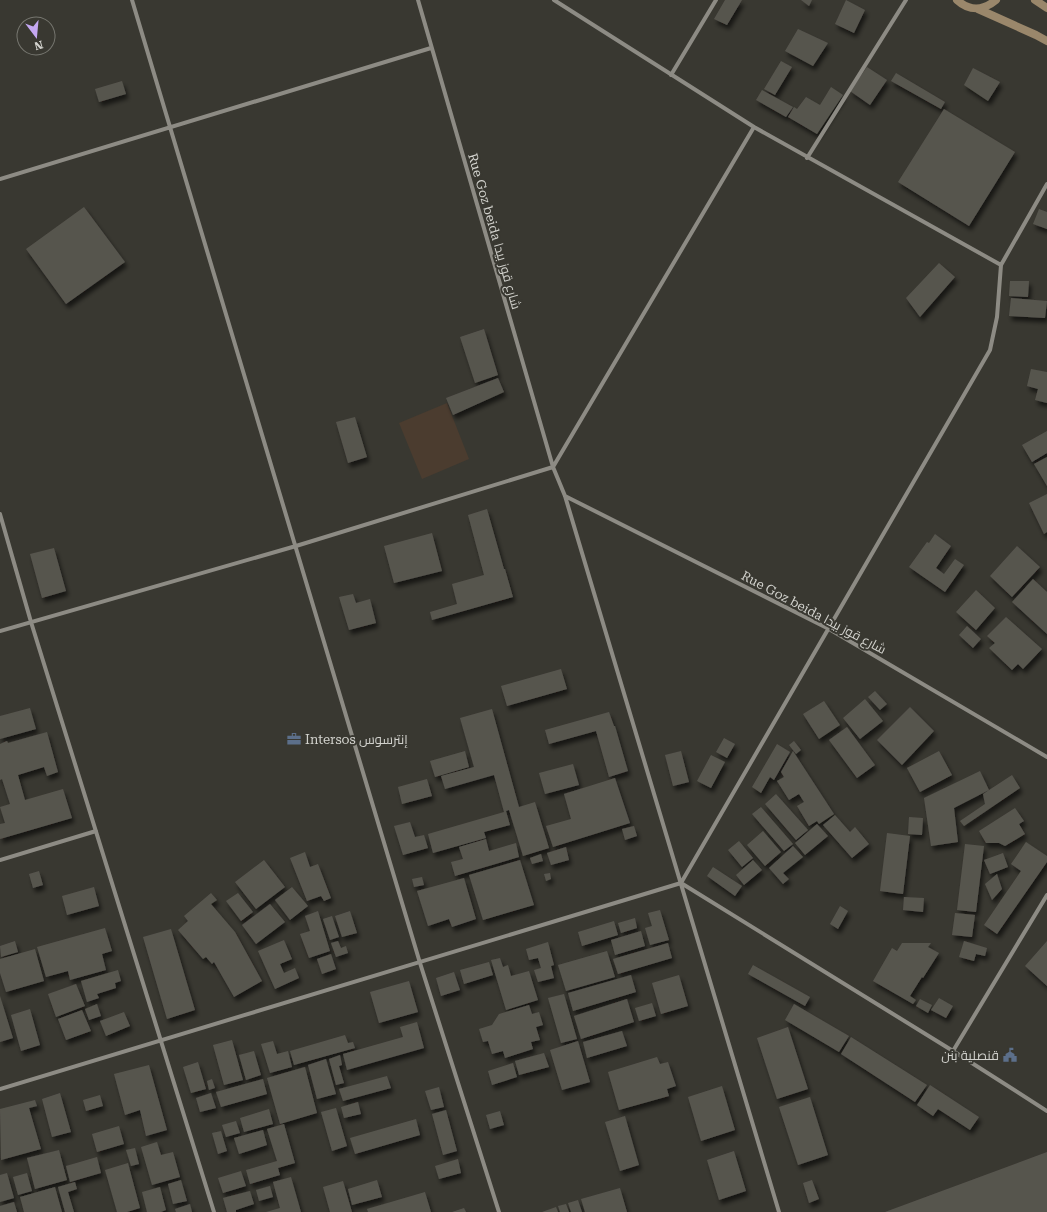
<svg xmlns="http://www.w3.org/2000/svg" width="1047" height="1212" viewBox="0 0 1047 1212" font-family="'Roboto Serif',Cairo,serif">
<style>
.industrial{fill:#4b3c2f}
.building{fill:#57554e;filter:url(#shadow)}
.lines{fill:none;stroke-linecap:round;stroke-linejoin:round}
.street{stroke:#8d8b84;stroke-width:4}
.secondary{stroke:#9a876b;stroke-width:8}
.labels{text-anchor:middle;stroke-width:4;stroke-linejoin:round;paint-order:stroke}
.street-label{font-size:13px;fill:#d2d2cd;stroke:#393831}
.poi-label{font-size:13px;fill:#d2d2cd;stroke:#393831;text-anchor:start}
</style>
<defs>
<filter id="shadow"><feDropShadow dx="2.5" dy="4.5" stdDeviation="2" flood-color="#0009"/></filter>
</defs>
<rect width="100%" height="100%" fill="#393831"/>
<path class="industrial" d="M447,403L469,459L422,479L399,423Z"/>
<path class="building" d="M725,0H742L727,25L714,19Z
M801,0H812L809,6Z
M846,0L865,10L854,33L835,24Z
M798,29L828,43L813,66L785,51Z
M781,61L792,67L775,95L764,89Z
M867,67L887,80L870,105L850,91Z
M973,68L1000,82L988,101L964,85Z
M896,73L945,102L941,109L891,81Z
M122,81L126,94L99,102L95,89Z
M831,87L843,95L817,134L788,117L794,107L797,109L806,97L820,105Z
M762,90L793,107L786,117L756,100Z
M944,109L1015,152L969,226L898,182Z
M84,207L125,262L66,304L26,249Z
M1039,209L1047,212V229L1033,224Z
M939,263L955,277L920,317L906,298Z
M1010,281H1029L1028,297L1009,296Z
M1011,298L1047,301L1045,318L1009,316Z
M484,329L498,375L475,383L460,337Z
M1031,369L1047,372V403L1035,400L1038,389L1027,386Z
M498,378L504,392L453,415L446,398Z
M355,417L367,457L348,463L336,422Z
M1047,431V453L1032,462L1022,445Z
M1047,457V486L1034,464Z
M1047,494V532L1044,534L1029,503Z
M487,509L504,569H505L513,597L432,620L430,612L457,604L452,584L484,575L468,515Z
M432,533L442,571L394,583L384,546Z
M935,534L951,546L936,568L944,574L955,559L964,565L945,592L909,567L927,542L929,543Z
M1017,546L1040,567L1012,597L990,576Z
M54,548L66,591L42,598L30,554Z
M1033,579L1047,592V634L1012,602Z
M976,590L995,608L976,630L956,612Z
M353,594L356,603L370,599L376,623L349,630L339,597Z
M1006,617L1042,649L1023,669L1018,664L1012,670L989,648L995,643L987,636Z
M967,626L981,639L973,648L959,635Z
M561,669L567,689L507,706L501,686Z
M875,691L887,704L880,710L868,697Z
M865,699L883,721L860,739L843,718Z
M824,701L840,725L819,739L803,714Z
M910,707L934,731L902,765L877,740Z
M30,708L36,729L0,739V716Z
M492,709L519,807L535,802L549,848L523,856L509,810L506,811L510,825L484,832L486,838L433,853L428,834L504,812L494,775L445,789L441,776L474,767L460,718Z
M609,712L614,726H615L628,771L609,777L596,731L549,744L545,730Z
M847,727L875,765L857,778L829,740Z
M47,732L58,772L47,776L44,767L18,775L25,800L63,789L72,818L0,839V824L5,823L0,807L10,804L2,779L0,780V744L7,741L8,743Z
M724,738L735,744L727,758L716,752Z
M794,741L801,750L796,754L789,745Z
M777,744L790,752L774,780L770,777L761,793L752,787Z
M465,751L469,767L435,777L430,761Z
M681,751L689,782L673,786L665,755Z
M793,751L834,814L819,824L817,821L809,826L797,806L804,802L799,794L789,800L777,781L784,777L781,772Z
M939,751L952,775L920,792L907,768Z
M711,755L725,762L711,788L697,781Z
M573,764L579,785L545,794L539,773Z
M980,771L989,790L954,808L958,842L931,846L924,798Z
M1012,775L1020,788L964,826L960,821L985,804L983,794Z
M615,778L630,823L553,847L546,826L571,819L564,794Z
M427,779L432,796L402,804L398,787Z
M776,794L808,830L796,840L765,804Z
M761,807L793,844L784,851L752,814Z
M1015,808L1024,821L1019,824L1025,834L1005,846L999,843H986L979,831Z
M835,815L850,832L855,827L869,844L852,858L823,825Z
M909,817L923,818L922,835L908,834Z
M410,822L415,837L424,835L428,848L403,855L394,826Z
M817,824L828,836L805,855L795,843Z
M634,826L637,836L625,840L622,829Z
M763,831L781,852L765,866L747,845Z
M887,833L910,836L903,894L880,891Z
M486,839L489,851L516,843L519,857L455,876L451,862L463,859L459,847Z
M739,841L753,858L742,867L728,850Z
M1026,842L1047,856V862L997,934L984,925L1021,871L1011,864Z
M965,844L984,846L976,912L957,910Z
M793,846L803,857L783,873L789,879L783,884L769,868Z
M566,847L569,860L551,865L547,853Z
M305,852L310,867L318,864L331,898L324,901L321,896L307,901L290,858Z
M1003,853L1008,867L990,874L984,860Z
M541,854L543,861L532,864L530,858Z
M264,860L285,887L256,909L235,882Z
M520,860L534,905L483,920L469,875Z
M753,860L762,870L744,885L736,875Z
M713,867L742,886L735,896L707,876Z
M39,871L43,885L33,888L29,874Z
M550,873L551,879L546,881L544,874Z
M997,874L1002,889L992,900L985,884Z
M422,877L424,885L414,887L412,879Z
M464,878L476,919L452,927L449,919L428,926L417,891Z
M94,887L99,906L67,915L62,896Z
M292,887L308,906L290,920L275,900Z
M211,893L217,900L211,904L235,932L262,981L234,997L214,962L212,964L206,957L203,959L178,930L188,921L184,916Z
M238,893L253,912L241,921L226,901Z
M904,897L924,898L923,912L903,910Z
M270,904L285,922L256,944L242,925Z
M840,906L848,911L838,929L830,924Z
M660,910L669,940L650,945L645,928L652,926L648,913Z
M318,911L330,951L309,958L300,934L310,931L305,916Z
M350,911L357,933L342,937L335,916Z
M955,913L975,915L972,937L952,935Z
M332,916L339,937L330,940L323,919Z
M635,918L637,928L621,933L618,923Z
M614,921L618,935L582,946L578,932Z
M105,928L112,951L102,954L106,970L70,980L68,971L46,977L37,947Z
M171,929L195,1010L167,1019L143,937Z
M641,931L645,946L615,955L611,940Z
M284,940L292,959L280,964L284,973L295,968L299,978L275,989L258,951Z
M15,941L18,952L1,957L0,946Z
M338,941L341,948L346,946L348,953L336,957L331,943Z
M964,941L987,948L985,956L976,954L974,961L959,957Z
M1047,941V986L1025,966Z
M548,942L554,965L551,966L554,978L538,982L534,970L541,968L538,958L529,960L526,949Z
M668,943L672,958L618,974L613,959Z
M902,943H931L928,947L939,953L923,978L922,977L910,996L916,1000L913,1004L873,981L892,948L897,951Z
M35,949L44,981L6,992L0,973V959Z
M607,951L615,977L566,991L558,965Z
M331,954L336,969L322,974L317,959Z
M500,958L503,967L508,965L511,976L529,971L538,1000L506,1010L491,960Z
M489,962L493,975L464,984L460,970Z
M753,965L810,997L805,1006L748,974Z
M118,970L121,981L115,983L116,988L97,994L99,998L87,1002L81,981Z
M454,972L460,990L441,996L436,978Z
M631,975L636,992L573,1011L568,993Z
M679,975L688,1006L661,1014L652,983Z
M409,981L418,1012L379,1023L370,992Z
M76,984L85,1006L56,1017L48,994Z
M564,994L577,1039L561,1043L548,998Z
M0,996L13,1038L0,1042Z
M939,998L953,1006L946,1018L931,1010Z
M627,999L634,1022L581,1039L574,1016Z
M920,999L932,1005L928,1013L916,1006Z
M652,1003L656,1016L639,1021L635,1008Z
M97,1004L101,1016L89,1020L85,1009Z
M794,1004L849,1036L839,1052L785,1020Z
M529,1005L532,1014L539,1012L543,1025L536,1027L540,1040L531,1042L533,1049L505,1058L503,1051L492,1054L488,1041L483,1042L479,1029L492,1025L499,1014Z
M30,1009L40,1045L21,1051L11,1015Z
M82,1010L91,1031L66,1040L58,1019Z
M124,1012L130,1026L106,1036L100,1021Z
M417,1022L424,1048L347,1070L343,1054L403,1037L400,1027Z
M788,1027L808,1089L777,1099L757,1038Z
M622,1031L627,1046L587,1058L583,1042Z
M345,1035L348,1043L353,1042L355,1048L294,1065L290,1051Z
M851,1037L927,1085L915,1102L841,1054Z
M232,1040L243,1080L224,1085L213,1045Z
M273,1041L277,1054L288,1051L292,1067L270,1073L261,1044Z
M578,1041L590,1082L562,1090L550,1050Z
M254,1051L261,1075L246,1080L239,1055Z
M544,1053L549,1067L519,1075L515,1061Z
M340,1055L342,1065L339,1066L344,1083L336,1085L329,1059Z
M657,1057L660,1064L668,1062L676,1086L667,1089L669,1096L619,1110L608,1072Z
M326,1059L336,1094L317,1099L308,1065Z
M198,1062L206,1089L191,1093L183,1067Z
M513,1063L517,1077L492,1085L488,1071Z
M149,1065L167,1130L146,1136L140,1110L125,1115L114,1074Z
M305,1067L317,1113L280,1124L267,1078Z
M387,1076L391,1088L343,1101L339,1089Z
M212,1079L215,1088L209,1090L207,1081Z
M263,1079L267,1094L221,1107L216,1092Z
M930,1085L979,1117L970,1130L938,1109L933,1116L917,1105Z
M722,1086L735,1130L701,1141L688,1097Z
M439,1087L444,1107L431,1110L425,1091Z
M60,1093L71,1132L52,1137L42,1099Z
M211,1093L216,1108L200,1112L196,1098Z
M100,1095L103,1106L86,1111L83,1100Z
M810,1097L828,1155L798,1165L779,1107Z
M35,1100L37,1106L29,1108L41,1149L1,1160L0,1109Z
M358,1102L361,1114L344,1118L341,1107Z
M336,1108L347,1146L332,1151L321,1112Z
M269,1109L273,1124L244,1132L240,1118Z
M446,1110L457,1151L443,1155L432,1114Z
M500,1111L504,1125L490,1129L486,1115Z
M625,1116L639,1165L620,1171L605,1122Z
M416,1119L420,1135L355,1154L350,1138Z
M236,1121L240,1133L226,1137L222,1125Z
M284,1124L295,1163L278,1168L280,1175L250,1184L246,1170L277,1161L267,1129Z
M119,1126L124,1144L97,1152L92,1134Z
M263,1130L267,1145L239,1154L234,1138Z
M221,1131L227,1151L218,1154L212,1133Z
M157,1142L161,1155L173,1152L180,1177L152,1185L141,1147Z
M135,1148L139,1164L131,1166L126,1150Z
M59,1150L67,1180L35,1189L27,1158Z
M734,1151L746,1191L719,1200L707,1160Z
M1047,1152V1212H885Z
M97,1157L101,1173L70,1182L66,1166Z
M458,1159L461,1173L439,1179L435,1166Z
M128,1163L140,1208L127,1212H117L105,1170Z
M241,1171L246,1186L223,1193L218,1178Z
M7,1173L14,1198L0,1202V1175Z
M27,1173L32,1191L18,1195L13,1177Z
M291,1177L301,1212H266L280,1208L273,1182Z
M181,1180L187,1201L173,1204L168,1184Z
M377,1180L382,1197L352,1205L348,1189Z
M812,1180L819,1199L809,1203L803,1183Z
M343,1181L352,1212H330L323,1187Z
M75,1182L77,1189L68,1192L74,1212H65L58,1187Z
M270,1186L273,1197L259,1201L256,1190Z
M55,1187L62,1212H24L20,1197Z
M160,1187L166,1210L161,1212H147L142,1192Z
M620,1188L627,1212H585L581,1199Z
M250,1191L254,1204L236,1210V1212H227L223,1198Z
M425,1192L431,1212H368L367,1209Z
M578,1200L582,1212H571L568,1203Z
M14,1202L17,1212H0V1206Z
M190,1204L192,1212H176L175,1209Z
M566,1204L569,1212H560L558,1206Z
M556,1207L558,1212H542Z
M464,1208L466,1212H452Z"/>
<g class="lines">
<path class="street" d="M132,0L420,963L499,1212
M418,0L553,467L565,496L779,1212
M554,0L754,127L1001,265
M671,75L716,0
M807,158L906,0
M0,179L431,48
M565,496L829,629L1047,757
M0,514L31,622L214,1212
M0,631L296,546L553,467L754,127
M0,860L96,831
M681,883L953,1051L1047,1111
M953,1051L1047,895
M0,1089L681,883L990,350L997,317L1001,265L1047,184"/>
<path class="secondary" d="M957,0C969,11 983,11 996,0
M1035,0L1047,8
M978,9L1036,35L1047,41"/>
</g>
<defs>
<symbol id="office-bare" viewBox="-9 -9 18 18"><path d="M-6-3h4V-5.5h4V-3h4V5H-6ZM-1-4.5V-3h2v-1.5ZM-6 0V1H6V0Z" fill="#5c6f8a" stroke="#393831" stroke-width="2.5" paint-order="stroke"/></symbol>
<symbol id="civic-bare" viewBox="-9 -9 18 18"><path d="M-.6-6.5H3V-4.5H.6V-3L4-1V1h2V6H-6V1h2V-1L-.6-3ZM-1.2 2.5V6h2.4V2.5Z" fill="#5c6f8a" stroke="#393831" stroke-width="2.5" paint-order="stroke"/></symbol>
</defs>
<g fill-rule="evenodd">
<use href="#office-bare" x="284" y="729" width="20" height="20"/>
<use href="#civic-bare" x="1000" y="1045" width="20" height="20"/>
</g>
<g class="labels">
<g class="street-label">
<text transform="translate(495 231) rotate(74)" y="5">Rue Goz beida شارع قوز بيدا</text>
<text transform="translate(814 612) rotate(28)" y="5">Rue Goz beida شارع قوز بيدا</text>
</g>
<g class="poi-label">
<text x="305" y="744">Intersos إنترسوس</text>
<text x="999" y="1060" text-anchor="end">قنصلية بنن</text>
</g>
</g>
<g transform="translate(36 36) rotate(164)"><circle r="19" fill="#393831" stroke="#76766f"/>
<path d="M0-3L7 15L0 10L-7 15Z" fill="#c4a7f1"/>
<text y="-6" font-size="11" font-weight="bold" text-anchor="middle" fill="#d2d2cd">N</text>
</g>
</svg>
